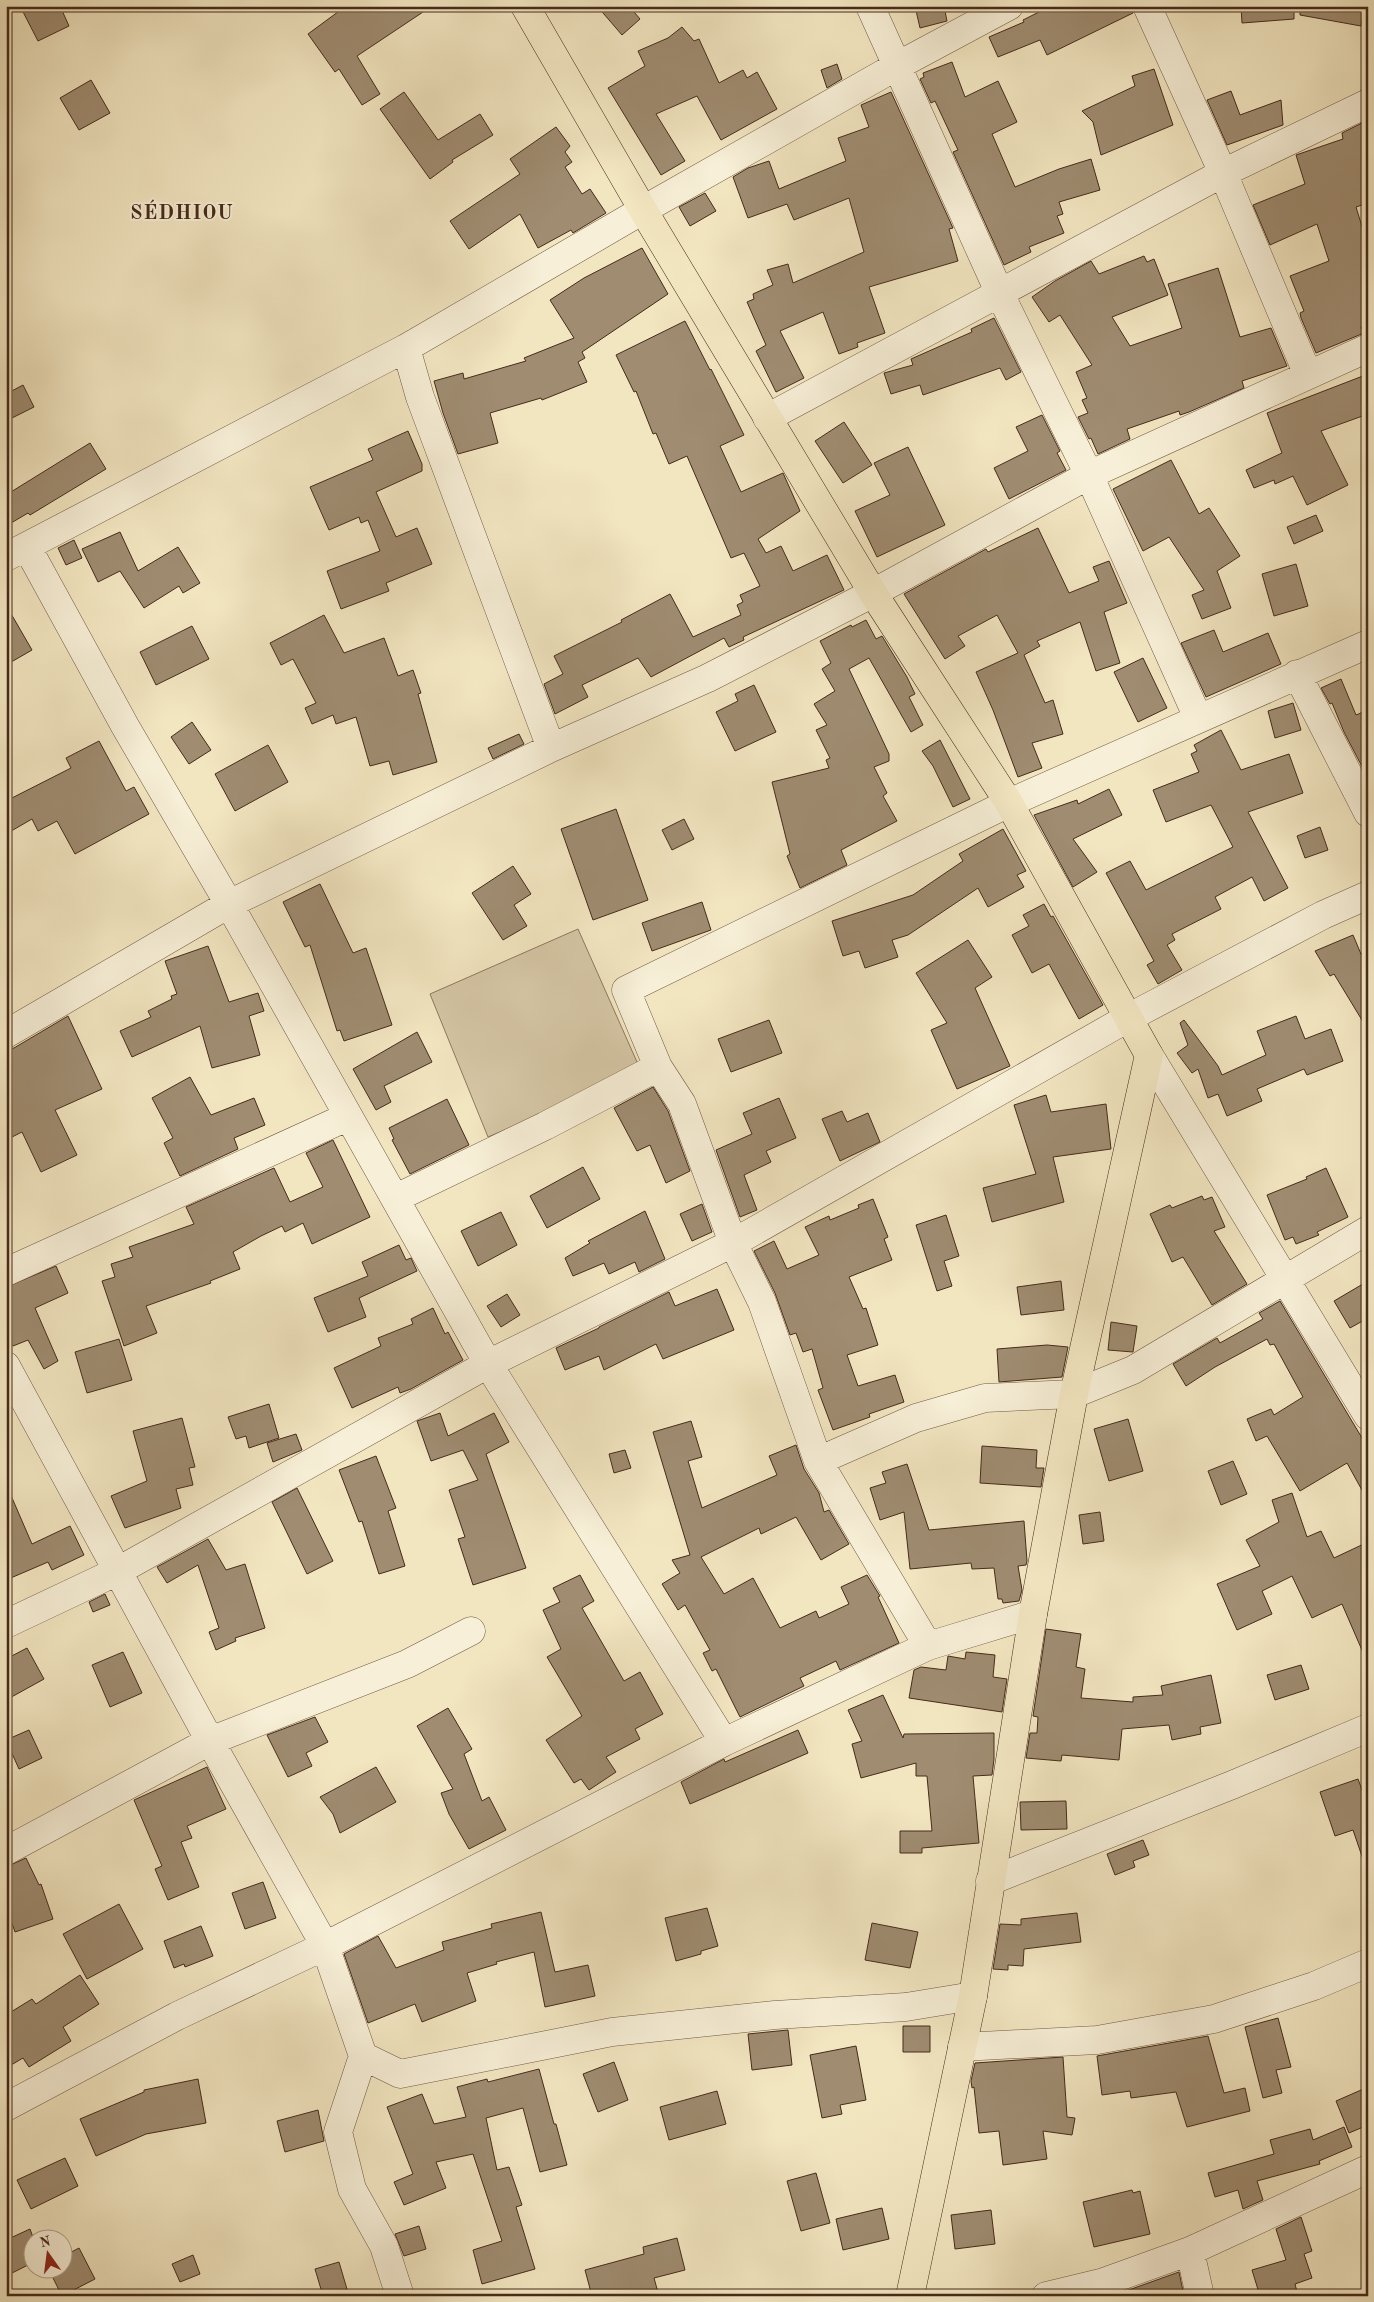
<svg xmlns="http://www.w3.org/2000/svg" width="1374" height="2302" viewBox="0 0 1374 2302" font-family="'Old Standard TT',serif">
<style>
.green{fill:#d5c6a5;stroke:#8e7860}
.building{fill:#9f8c71;stroke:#462b1b}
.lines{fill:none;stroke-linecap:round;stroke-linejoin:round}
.minor-casing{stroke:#715a44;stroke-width:29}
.major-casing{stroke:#462b1b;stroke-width:29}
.minor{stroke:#f7efd7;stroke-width:28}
.major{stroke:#f2e6c1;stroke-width:28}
.labels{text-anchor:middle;stroke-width:4;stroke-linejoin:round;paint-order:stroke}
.district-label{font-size:20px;font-weight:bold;letter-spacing:1px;fill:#462b1b;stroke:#f7efd7}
</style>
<rect width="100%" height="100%" fill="#f2e6c1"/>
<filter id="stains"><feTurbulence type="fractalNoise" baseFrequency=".004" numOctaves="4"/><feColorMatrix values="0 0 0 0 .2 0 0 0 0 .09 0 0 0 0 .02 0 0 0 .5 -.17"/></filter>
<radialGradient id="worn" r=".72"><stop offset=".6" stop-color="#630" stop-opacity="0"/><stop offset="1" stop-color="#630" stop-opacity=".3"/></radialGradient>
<path class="green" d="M578,929L641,1071L488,1137L430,994Z"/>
<path class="building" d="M20,6H60L69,26L38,41Z
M346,6H432L357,56L380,94L362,105L339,69L335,72L308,34Z
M597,6H629L640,19L622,35Z
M915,6H944L947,21L920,28Z
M1051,6H1132L1133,13L1047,55L1040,40L998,57L989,37L1024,22L1023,20Z
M1241,6H1294V19L1242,23Z
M1300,6H1365L1361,26L1300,15Z
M682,27L694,41L699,39L719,83L743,70L747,78L757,72L777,109L721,140L697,96L656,114L685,161L661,175L608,88L645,66L638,51L668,38Z
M952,62L965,97L998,81L1017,122L992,134L1015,187L1059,169L1091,159L1100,190L1059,202L1063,214L1057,216L1064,233L1029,247L1031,252L1004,265L953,152L958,150L935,101L931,103L920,79L924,77L923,73Z
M837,64L842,79L827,88L821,70Z
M1154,69L1173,125L1101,155L1093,122L1082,111L1135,86L1132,76Z
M91,80L110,113L79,130L60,98Z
M1231,91L1240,115L1281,100L1283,125L1227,145L1207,100Z
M404,92L438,140L480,114L493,135L452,160L453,162L430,179L380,109Z
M891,92L953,228L949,229L958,261L869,287L885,333L857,343L858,347L839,354L823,312L780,331L804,378L776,392L756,351L766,345L747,302L754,299L753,294L773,285L767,270L788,264L793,283L864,252L849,198L794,220L787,204L748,218L733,177L748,168L769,161L779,189L846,161L838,138L869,127L861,105Z
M1368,120V203L1356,207L1368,246V325L1361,327L1364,333L1316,353L1301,318L1300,313L1304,311L1290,276L1329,261L1317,224L1270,245L1253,205L1305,184L1296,155L1343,139L1342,133Z
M556,127L570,146L565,152L572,162L565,167L582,194L590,189L606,213L573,233L571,230L538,248L520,214L469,249L450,221L520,174L510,159Z
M705,193L716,211L690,226L679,207Z
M642,248L668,294L582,352L585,358L578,362L587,382L542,400L541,398L490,413L498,443L458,454L443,413L434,381L463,373L464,379L526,361L524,358L574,338L550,300L584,278Z
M1144,256L1147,262L1154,259L1168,295L1112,317L1130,346L1182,328L1168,284L1218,268L1240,337L1271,328L1287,366L1242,381L1244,388L1189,412L1180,415L1179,411L1127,429L1130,439L1098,454L1091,438L1089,439L1078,417L1088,413L1082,400L1087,398L1076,372L1092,365L1060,315L1049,322L1032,297L1055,281L1091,261L1099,274Z
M994,318L1021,372L1006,380L1000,368L923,395L920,385L891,394L884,373L913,365L911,359L972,332L971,329Z
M685,321L710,370L711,369L744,435L720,446L741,492L783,473L800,511L758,539L766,553L781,546L793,571L827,555L844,590L743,637L744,640L729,647L724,638L651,677L638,658L582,685L588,697L555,714L544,684L563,674L554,656L622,622L621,620L670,594L693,637L741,615L737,605L743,602L740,595L760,586L744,553L731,558L687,456L669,464L656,433L653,434L636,391L634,392L616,355Z
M1368,374V414L1321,431L1348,485L1307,505L1293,476L1275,484L1274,480L1254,488L1246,470L1282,453L1267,413Z
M23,385L34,407L6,421V394Z
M1042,415L1060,451L1057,453L1066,470L1009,499L994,468L1028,451L1016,427Z
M844,422L872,465L843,483L815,441Z
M408,431L422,464V471L376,492L396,537L417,528L432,564L386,583L389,591L341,609L327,571L380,551L368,520L361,523L359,517L329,530L310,487L373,460L368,449Z
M90,443L106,469L30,515L28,513L6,526V495Z
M908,447L945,525L877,557L855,511L890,495L874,463Z
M1171,460L1199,514L1209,508L1240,556L1217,571L1231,608L1202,619L1192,595L1204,590L1169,537L1143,551L1113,489Z
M1316,515L1323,531L1294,544L1287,527Z
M1038,528L1069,593L1099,581L1093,567L1109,561L1127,603L1104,612L1120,663L1096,671L1080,622L1037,641L1040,646L1024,655L1045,703L1053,700L1063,734L1032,743L1042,768L1018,777L993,710L976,672L1018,653L997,615L958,636L965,646L945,659L904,594L986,549L988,552Z
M120,532L138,571L178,547L200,583L183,593L179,586L144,608L120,571L98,582L82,549Z
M74,540L82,558L66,565L58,548Z
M1296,564L1308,606L1274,616L1262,574Z
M6,605L32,650L6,665Z
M324,615L344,653L384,638L398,676L413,670L421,693L418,694L437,762L393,775L389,761L370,766L356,717L336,724L333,715L312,724L305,708L316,703L293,659L281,665L270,643Z
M866,620L876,639L882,636L907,677L915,694L909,697L923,725L911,732L869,658L849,669L889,754V761L874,767L887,793L883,796L897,821L841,850L847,865L800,888L787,856L790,854L772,782L829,768L826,760L830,758L816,730L827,725L814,704L835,691L822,669L831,663L820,641L851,625L852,627Z
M192,626L209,659L156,685L140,652Z
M1214,630L1223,652L1268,633L1281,664L1206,697L1181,643Z
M1143,658L1167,708L1138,722L1114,672Z
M1341,679L1356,715L1368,710V778L1344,732L1332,703L1330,704L1321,688Z
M754,685L776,732L735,751L716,712L738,701L735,694Z
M1293,703L1301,730L1275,738L1268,711Z
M192,722L211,750L189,764L171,737Z
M1221,730L1241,770L1289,754L1303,793L1248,812L1288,888L1264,901L1252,877L1215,897L1221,909L1172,934L1175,940L1167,945L1182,970L1158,984L1147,965L1154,961L1106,873L1130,861L1146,890L1233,847L1211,805L1166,822L1153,790L1199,772L1191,754L1197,751L1194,745Z
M519,734L524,744L493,759L488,748Z
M940,740L970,799L953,807L933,766L922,751Z
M99,741L126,791L134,787L149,814L75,854L57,821L38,831L32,819L6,834V801L71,768L66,758Z
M268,745L288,782L235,811L215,774Z
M1109,789L1122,815L1073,839L1097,872L1073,887L1034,815L1077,800L1078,804Z
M616,809L648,900L593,920L561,829Z
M684,819L694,839L672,850L662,830Z
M1320,827L1328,850L1305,858L1297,836Z
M1003,829L1026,871L1017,875L1024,887L988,907L978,888L908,935L892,940L898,957L865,968L859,951L843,956L832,921L913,895L963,861L959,854Z
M513,866L531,894L514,905L527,926L503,940L472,893Z
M320,884L353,953L366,948L392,1025L344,1041L340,1030L337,1031L310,945L305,947L283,902Z
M702,902L711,930L652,951L642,923Z
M1044,904L1051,917L1053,916L1103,1005L1079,1019L1049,964L1032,973L1012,935L1029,926L1023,915Z
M1353,935L1361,954L1368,950V1030L1334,974L1330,976L1315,951Z
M968,940L992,977L975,988L1010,1066L957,1089L931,1030L947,1023L916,973Z
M208,946L229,1002L258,993L264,1011L249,1016L260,1055L212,1068L200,1026L132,1057L120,1031L151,1017L148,1011L172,999L171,996L177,994L165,961Z
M68,1016L102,1089L55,1110L77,1155L41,1172L22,1132L6,1140V1050L14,1048Z
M1296,1016L1305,1039L1331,1029L1343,1061L1307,1075L1304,1069L1257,1089L1262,1101L1227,1116L1218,1094L1208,1098L1198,1069L1192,1073L1177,1053L1188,1045L1180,1023L1184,1020L1218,1066L1222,1075L1266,1055L1257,1031Z
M769,1020L782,1053L731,1072L718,1039Z
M417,1032L432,1062L384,1086L391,1102L376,1110L353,1069Z
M190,1077L211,1115L254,1098L265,1125L234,1138L238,1149L180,1176L164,1143L173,1138L152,1098Z
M653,1087L668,1111L690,1171L666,1183L650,1145L637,1151L614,1108Z
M1046,1095L1051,1112L1106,1104L1111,1149L1053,1157L1064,1202L992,1222L983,1188L1036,1174L1014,1105Z
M779,1098L796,1138L766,1151L771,1162L744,1175L757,1210L740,1217L716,1150L752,1134L743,1113Z
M447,1099L469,1145L410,1174L392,1140L394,1139L389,1128Z
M842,1111L847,1122L868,1113L880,1142L840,1161L822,1119Z
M333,1140L370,1217L312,1244L303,1223L285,1232L282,1226L261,1236L233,1252L240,1269L210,1281L211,1283L146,1306L157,1333L124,1346L102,1281L115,1277L111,1264L133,1257L129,1247L194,1224L186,1207L274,1168L290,1202L323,1187L306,1153Z
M583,1167L600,1199L547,1228L530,1196Z
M1326,1168L1348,1217L1317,1232L1319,1235L1296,1244L1293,1237L1285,1240L1267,1195L1307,1179L1306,1177Z
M1202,1196L1204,1200L1212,1197L1225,1227L1214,1231L1247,1284L1212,1305L1183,1257L1172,1262L1150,1214L1170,1205L1172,1208Z
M873,1199L888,1237L884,1239L892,1260L849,1277L863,1309L866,1308L878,1345L847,1355L858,1386L895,1375L904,1402L869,1414L870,1417L833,1430L818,1390L823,1388L812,1349L803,1352L796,1333L790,1335L775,1293L754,1251L774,1241L787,1269L819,1255L805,1227L829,1216L830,1220L859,1208L858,1205Z
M702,1204L712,1232L692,1241L680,1214Z
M645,1211L665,1259L639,1272L635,1262L609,1274L604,1263L573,1276L565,1258L590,1243L588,1241Z
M501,1212L517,1245L478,1266L461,1231Z
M946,1215L959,1256L944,1261L952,1286L937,1291L916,1225Z
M399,1245L406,1260L411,1258L417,1271L359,1298L366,1317L328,1332L314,1298L368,1276L362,1262Z
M56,1266L68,1293L35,1308L58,1361L44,1369L28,1340L13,1346L6,1330V1287Z
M1061,1281L1064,1310L1021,1315L1017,1287Z
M1368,1281V1318L1350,1328L1334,1301Z
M717,1289L734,1330L663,1359L656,1344L604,1370L599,1356L565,1370L556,1348L599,1328V1327L669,1292L675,1306Z
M507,1294L520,1315L501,1327L487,1306Z
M1280,1301L1368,1448V1501L1347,1463L1300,1491L1267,1436L1256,1441L1247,1419L1271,1409L1274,1415L1303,1397L1274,1344L1270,1345L1267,1339L1215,1367L1186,1386L1173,1364L1217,1338L1220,1343L1263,1319L1259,1313Z
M433,1308L445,1334L448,1332L463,1360L411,1389L400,1393L398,1387L352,1408L334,1368L381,1346L378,1338L413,1324L411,1319Z
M1111,1322L1137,1326L1133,1352L1108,1350Z
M119,1339L132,1380L87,1393L75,1352Z
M1047,1345L1068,1347L1062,1377L999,1382L997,1349Z
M269,1404L279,1438L249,1448L246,1436L236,1439L228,1417Z
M440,1413L448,1436L494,1413L509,1442L486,1454L526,1568L473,1585L458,1539L465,1537L449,1490L478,1480L463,1450L431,1461L417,1421Z
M182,1418L195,1467L189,1468L193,1485L176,1489L181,1508L125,1528L111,1496L147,1481L133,1431Z
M1128,1419L1143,1471L1109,1481L1094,1429Z
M691,1421L702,1457L688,1461L702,1508L777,1475L769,1456L796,1445L804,1469L819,1493L824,1512L829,1510L849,1544L821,1560L796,1517L761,1534L759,1528L701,1557L724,1594L753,1578L780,1628L816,1611L819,1618L849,1604L841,1587L867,1575L880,1596L878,1597L899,1643L840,1670L836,1661L800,1678L804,1686L740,1717L716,1669L712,1671L703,1653L710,1650L685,1605L678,1610L662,1584L680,1573L672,1560L690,1555L653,1432Z
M296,1434L302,1450L273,1462L267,1443Z
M982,1446L1037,1450L1036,1468H1044L1041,1487L980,1483Z
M625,1450L631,1468L614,1473L609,1454Z
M376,1456L396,1508L388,1511L405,1566L379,1574L362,1521L359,1522L339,1470Z
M1233,1461L1247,1494L1221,1505L1208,1471Z
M907,1464L929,1530L1024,1521L1027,1561L1026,1565L1018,1566L1022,1590L1019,1601L1003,1603L1002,1599H998L994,1568L972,1569L971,1563L910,1569L904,1512L880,1520L870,1488L886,1483L882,1472Z
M6,1484L32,1544L70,1526L84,1555L52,1570L48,1562L6,1580Z
M297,1488L333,1561L307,1574L272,1502Z
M1292,1493L1307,1537L1321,1531L1334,1558L1368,1542V1664L1342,1604L1312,1618L1292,1576L1262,1591L1272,1614L1237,1630L1217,1584L1260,1566L1246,1540L1279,1522L1272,1500Z
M1100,1512L1104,1541L1083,1544L1079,1515Z
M208,1539L226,1570L245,1564L265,1628L235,1638L236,1641L216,1650L209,1632L219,1628L198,1565L167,1583L157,1567Z
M580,1575L594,1601L582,1608L624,1681L640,1672L663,1714L635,1729L640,1739L606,1757L616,1772L589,1790L581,1779L574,1783L546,1740L582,1716L547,1657L561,1649L543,1610L560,1602L553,1588Z
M105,1594L110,1605L93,1612L89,1602Z
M1046,1629L1081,1634L1076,1667L1085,1669L1081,1698L1133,1702V1697L1163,1695L1161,1686L1211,1675L1221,1723L1200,1727L1201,1734L1172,1740L1169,1725L1122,1729L1119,1760L1062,1755L1061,1761L1026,1758L1030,1733H1037L1038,1717L1033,1716Z
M27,1648L44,1679L6,1700V1659Z
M123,1652L142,1693L110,1707L92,1665Z
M966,1652L995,1655L993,1677L1007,1679L1002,1712L909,1698L914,1670L921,1667L946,1670L948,1656L965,1659Z
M1301,1665L1309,1689L1275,1700L1267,1675Z
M883,1695L903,1738L904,1734L994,1733V1759L992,1775L973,1776L979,1843L922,1848V1853H900V1831H932L927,1776H916V1763L861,1778L852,1744L862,1741L848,1710Z
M448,1708L472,1749L464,1754L482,1801L489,1797L506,1830L469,1849L449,1814L441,1793L453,1789L417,1726Z
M315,1717L328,1742L306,1753L312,1766L288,1777L267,1735Z
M29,1730L42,1758L19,1769L6,1740Z
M798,1730L808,1753L690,1804L681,1782L724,1759L725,1762Z
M207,1767L226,1809L187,1826L192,1838L181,1842L199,1887L168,1900L155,1869L162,1866L134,1800Z
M376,1767L396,1802L340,1833L333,1814L320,1797Z
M1358,1779L1368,1806V1865H1365L1353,1830L1335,1836L1320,1792Z
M1066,1801L1067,1829L1021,1830L1020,1802Z
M1143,1840L1149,1855L1133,1861L1135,1867L1115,1875L1107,1854Z
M26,1858L39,1885L41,1884L53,1919L15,1932L6,1906V1867Z
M263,1882L276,1918L245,1929L232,1893Z
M119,1904L143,1949L87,1979L63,1934Z
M707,1908L718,1946L701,1951V1954L676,1961L665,1918Z
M541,1912L555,1972L588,1965L595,1996L545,2007L534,1952L496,1962L497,1964L467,1973L476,2001L422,2022L415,2004L368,2023L344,1954L378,1936L396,1968L444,1950L442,1942L492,1928L491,1924Z
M1077,1913L1081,1942L1024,1949L1023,1966L1008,1965V1970L993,1969L1000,1924L1021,1925V1919Z
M872,1923L918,1932L910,1968L865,1960Z
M201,1926L213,1956L185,1967L184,1964L174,1968L164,1941Z
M80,1975L99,2004L63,2027L71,2041L29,2067L23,2058L6,2068V2015L32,1999L36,2004Z
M1278,2018L1291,2067L1276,2070L1282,2093L1263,2098L1245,2027Z
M903,2026H930V2052H903Z
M788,2030L792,2065L752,2070L748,2034Z
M1208,2036L1224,2093L1245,2088L1250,2111L1187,2127L1176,2092L1131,2098L1130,2091L1102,2095L1097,2056Z
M856,2046L866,2100L840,2105L842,2114L822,2118L810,2055Z
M1063,2057L1067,2117L1075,2118L1072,2135L1043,2131L1047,2159L1003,2165L999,2131L979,2133L974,2087L972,2088L971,2081L975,2063Z
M614,2062L628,2100L598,2112L583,2074Z
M539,2069L554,2124H556L567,2165L540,2172L523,2108L486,2118L497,2170L509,2167L522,2205L516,2207L535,2269L482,2284L473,2250L502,2241L473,2154L436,2162L446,2188L404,2205L394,2182L413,2174L387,2107L422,2094L434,2124L466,2117L457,2087L487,2079L488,2082Z
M198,2079L206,2123L146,2134L96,2156L80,2119L144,2092V2090Z
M1368,2087V2125L1349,2133L1336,2101Z
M717,2091L726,2124L669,2140L660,2107Z
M318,2110L324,2141L285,2152L277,2121Z
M1344,2127L1352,2147L1319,2161L1320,2164L1257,2181L1263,2200L1243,2209L1238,2190L1215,2197L1208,2173L1274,2154L1270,2140L1310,2129L1313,2140Z
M65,2158L78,2186L31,2209L17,2180Z
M816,2173L830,2223L801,2231L787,2181Z
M1132,2190L1133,2193L1140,2191L1150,2234L1094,2247L1083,2202Z
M882,2208L889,2239L843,2250L836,2219Z
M991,2210L995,2244L955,2249L951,2215Z
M1301,2217L1312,2251L1304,2254L1312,2278L1295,2284L1298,2296H1260L1252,2270L1286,2260L1276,2229Z
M419,2226L426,2249L404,2256L395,2234Z
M30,2229L34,2240H32V2263L6,2276V2240Z
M677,2238L685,2270L654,2278L659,2296H636L635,2291L615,2296H592L585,2270L644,2254L643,2247Z
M79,2248L95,2279L62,2296L49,2270H62V2257Z
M193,2255L200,2274L180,2282L172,2264Z
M339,2262L349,2296H323L315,2269Z
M1179,2272L1184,2296H1112Z"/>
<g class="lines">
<defs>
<path id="minor" d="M870,6L1000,294L1089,475L1198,718
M1147,6L1223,173L1308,375
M406,348L420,397L551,748
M767,418L1223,173L1368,103
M27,547L125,726L229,904L488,1364L724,1742
M6,557L406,348L643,210L897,66L1009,6
M1297,674L1368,813
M6,1034L229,904L551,748L708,678L873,593L1089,475L1368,348
M1149,1055L1368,1416
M658,1067L626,990L1009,803L1368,644
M396,1198L545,1126L658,1067L682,1104L733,1243L762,1302L818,1461L928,1646
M6,1272L347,1117
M6,1366L210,1741L325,1946L363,2056L400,2074L612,2032L775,2015L906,2007L973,1996
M818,1461L916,1418L985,1398L1074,1394L1133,1370L1368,1230
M6,1624L118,1571L488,1364L733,1243L1128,1018L1323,915L1368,895
M6,1851L210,1741L407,1664L471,1631
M990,1881L1232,1785L1368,1728
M962,2047L1097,2040L1214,2019L1314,1986L1368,1963
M363,2056L338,2132L352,2189L384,2246L400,2296
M6,2107L177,2016L325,1946L724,1742L928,1646L1033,1614
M1190,2251L1200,2296
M1046,2296L1104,2282L1190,2251L1368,2169"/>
<path id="major" d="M525,6L643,210L873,593L1009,803L1149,1055L1074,1394L1033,1614L973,1996L910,2296"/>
</defs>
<use href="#minor" class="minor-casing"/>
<use href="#major" class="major-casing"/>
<use href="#minor" class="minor"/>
<use href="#major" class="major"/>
</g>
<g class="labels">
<g class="district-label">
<text x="182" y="219">SÉDHIOU</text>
</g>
</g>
<rect width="1374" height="2302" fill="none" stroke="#f2e6c1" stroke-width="25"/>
<rect x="8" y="8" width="1359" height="2287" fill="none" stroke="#462b1b" stroke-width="2.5"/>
<rect x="12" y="12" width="1349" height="2277" fill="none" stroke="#462b1b"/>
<g transform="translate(48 2254) rotate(346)"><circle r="24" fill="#f7efd7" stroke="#b0a18c"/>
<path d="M0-4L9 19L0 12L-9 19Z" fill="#8f2418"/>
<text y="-8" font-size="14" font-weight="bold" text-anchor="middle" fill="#462b1b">N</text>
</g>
<rect width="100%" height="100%" filter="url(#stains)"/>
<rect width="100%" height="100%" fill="url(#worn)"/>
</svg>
